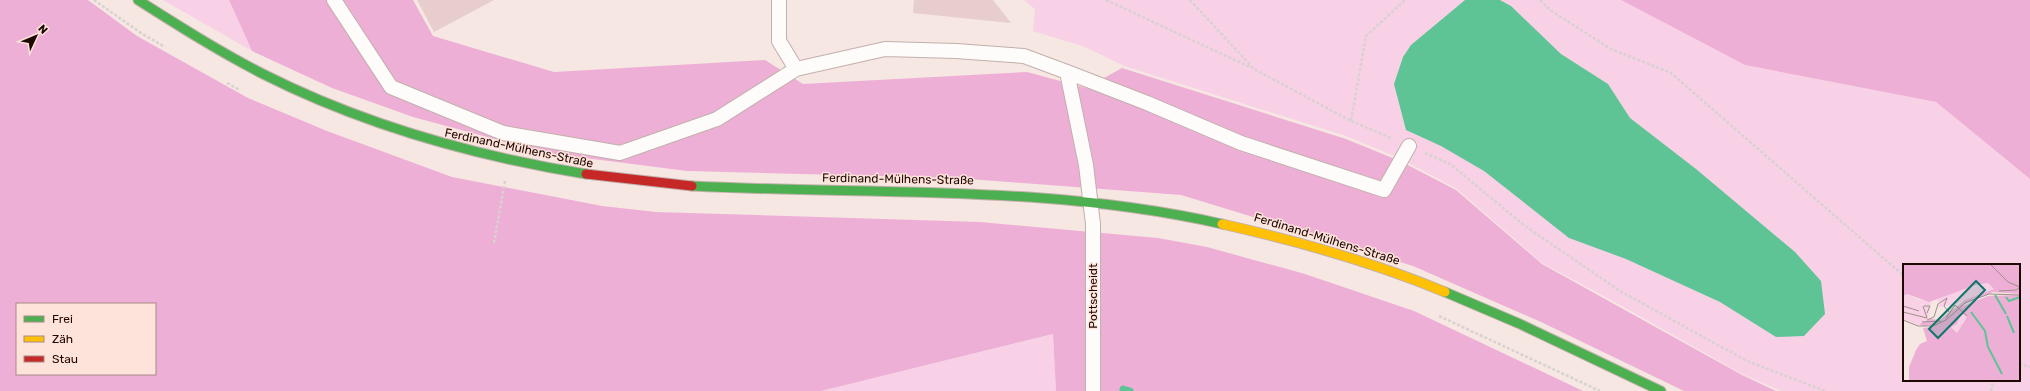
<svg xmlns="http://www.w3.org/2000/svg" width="2030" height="391" viewBox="0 0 2030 391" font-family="Rubik,sans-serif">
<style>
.green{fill:#f9d1e6;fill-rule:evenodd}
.forest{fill:#eeafd6;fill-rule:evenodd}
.water{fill:#5ec495}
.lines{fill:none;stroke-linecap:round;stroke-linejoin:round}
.stream{stroke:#5ec495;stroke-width:7}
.building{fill:#e7cdcb}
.lane-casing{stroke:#c2b0ab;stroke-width:16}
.fast-casing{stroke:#c2b0ab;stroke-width:11}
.slow-casing{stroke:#c2b0ab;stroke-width:11}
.jam-casing{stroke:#c2b0ab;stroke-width:11}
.path{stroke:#d7d2d0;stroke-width:2.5;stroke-dasharray:3 2;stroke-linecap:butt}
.lane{stroke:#fefbfb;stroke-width:14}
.fast{stroke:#4caf50;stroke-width:9}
.slow{stroke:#ffc107;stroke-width:9}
.jam{stroke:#c62828;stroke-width:9}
.labels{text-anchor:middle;stroke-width:3;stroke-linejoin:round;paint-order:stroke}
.street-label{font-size:12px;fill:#1d0803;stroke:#fee3db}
.inset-river{fill:none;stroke:#5ec495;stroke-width:2}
.inset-road{fill:none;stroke:#9f8e89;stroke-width:1}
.view{fill:#0f766e;fill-opacity:0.15;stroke:#0f766e;stroke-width:2}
.inset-edge{fill:none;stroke:#1d0803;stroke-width:2}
</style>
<rect width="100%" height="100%" fill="#f6e7e3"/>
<path class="green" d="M163,0H229L252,51Z
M1024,0H1621L1745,65L1936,102L2030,179V391H1781L1742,374L1611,300L1542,263L1457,189L1401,159L1346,136L1124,66L1085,47L1033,31L1035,9ZM1904,265H2019V380H1904Z
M1053,334L1056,391H821Z"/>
<path class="forest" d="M0,0H88L137,36L248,98L327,131L452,177L602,206L656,212L980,222L1158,238L1207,247L1305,274L1414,311L1583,391H1056L1053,334L821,391H0ZM17,304H155V374H17Z
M229,0H413L433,36L554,72L765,60L803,84L1027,72L1086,88L1122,68L1346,139L1400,161L1456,190L1542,264L1742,375L1776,391H1684L1541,322L1413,266L1181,195L956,178L687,171L546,153L413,117L332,88L252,51Z
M1621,0H2030V179L1936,102L1745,65Z"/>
<path class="water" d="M1465,0H1500L1511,6L1561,54L1608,84L1630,118L1696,169L1795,252L1821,281L1825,314L1804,336L1776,337L1720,302L1626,259L1569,238L1484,171L1441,146L1406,130L1394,84L1403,57L1411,45Z"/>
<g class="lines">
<path class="stream" d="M1123,389L1130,391"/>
</g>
<path class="building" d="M417,0H494L434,32Z
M914,0H993L1011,23L913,13Z"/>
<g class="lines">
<defs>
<path id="lane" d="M334,0L391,87L503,133L620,153L717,119L796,69L885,49L956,51L1024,56L1067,72L1086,165L1093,224V391
M779,0V41L796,69
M1067,72L1147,103L1241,143L1384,190L1409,146"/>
<path id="fast" d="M138,0C179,26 220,52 263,74C364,125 475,156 586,174
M692,186C871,195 1045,184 1222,224
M1445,292L1520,324L1661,391"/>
<path id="slow" d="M1222,224C1298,241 1373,262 1445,292"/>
<path id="jam" d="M586,174L692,186"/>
</defs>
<use href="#lane" class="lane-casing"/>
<use href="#fast" class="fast-casing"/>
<use href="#slow" class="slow-casing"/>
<use href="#jam" class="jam-casing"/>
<path class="path" d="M94,0L141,33L165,47
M1106,0L1252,68
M1190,0L1254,69L1351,121L1366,36L1405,0
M1540,0L1550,10L1611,49L1671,73L1904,276
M227,83L240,90
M1351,121L1391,138
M1425,153L1450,164L1525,226L1620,291L1747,361L1825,391
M494,243L505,181
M1439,316L1600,391
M2019,364L2030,367
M1991,391L1993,380"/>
<use href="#lane" class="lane"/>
<use href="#fast" class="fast"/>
<use href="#slow" class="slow"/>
<use href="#jam" class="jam"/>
</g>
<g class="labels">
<g class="street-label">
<text transform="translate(519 148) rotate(12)" y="4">Ferdinand-Mülhens-Straße</text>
<text transform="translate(898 179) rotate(1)" y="4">Ferdinand-Mülhens-Straße</text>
<text transform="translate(1327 239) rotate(17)" y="4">Ferdinand-Mülhens-Straße</text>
<text transform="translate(1093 296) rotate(-90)" y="4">Pottscheidt</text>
</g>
</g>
<g transform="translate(1903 264)">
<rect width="117" height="117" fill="#f6e7e3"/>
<path d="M85,19L91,25L50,41L36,43L37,38L33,36L41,31ZM4,30L16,36L28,37L25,55L15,61L0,55V32ZM58,48L64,53L54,69L48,63Z" fill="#f9d1e6"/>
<path d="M0,0H117V30L90,28L65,38L33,61L20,62L16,60L27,55L37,56L62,36L91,25L85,19L73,21L26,38L4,30L0,32ZM117,31V117H6V103L13,86L17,80L24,77L20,64L30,63L60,42L85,32ZM58,48L64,53L54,69L48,63L54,60Z" fill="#eeafd6" fill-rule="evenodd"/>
<path class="inset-river" d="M92,31L103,50M103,33L106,37L117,33M68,48L82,67L85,83L99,110M104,52L111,69"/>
<path class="inset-road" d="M87,0L105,18L117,23L113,26L96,27M44,34L41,42L46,48M0,42L16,47M21,42H27L24,49M0,48L24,54L20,42M43,54L52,41L64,52M0,56L15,62H30L43,56L62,39L86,30L117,31M24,56L31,53L35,40L44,34M19,58L38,57"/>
<path class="view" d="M73,17L82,26L35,74L26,65Z"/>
<rect width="117" height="117" class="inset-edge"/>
</g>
<rect x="16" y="303" width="140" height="72" fill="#fee3db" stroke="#a48b85"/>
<rect x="24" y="316" width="20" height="6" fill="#4caf50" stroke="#a48b85"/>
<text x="52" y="323" font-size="12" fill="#1d0803">Frei</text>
<rect x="24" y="336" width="20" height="6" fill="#ffc107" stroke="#a48b85"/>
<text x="52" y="343" font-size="12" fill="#1d0803">Zäh</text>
<rect x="24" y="356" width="20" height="6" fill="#c62828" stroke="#a48b85"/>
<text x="52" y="363" font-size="12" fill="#1d0803">Stau</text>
<g transform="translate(36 36) rotate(46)" stroke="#fee3db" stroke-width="3" paint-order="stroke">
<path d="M0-3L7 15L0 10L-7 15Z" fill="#1d0803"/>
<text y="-6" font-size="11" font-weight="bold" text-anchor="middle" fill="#1d0803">N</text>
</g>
</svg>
